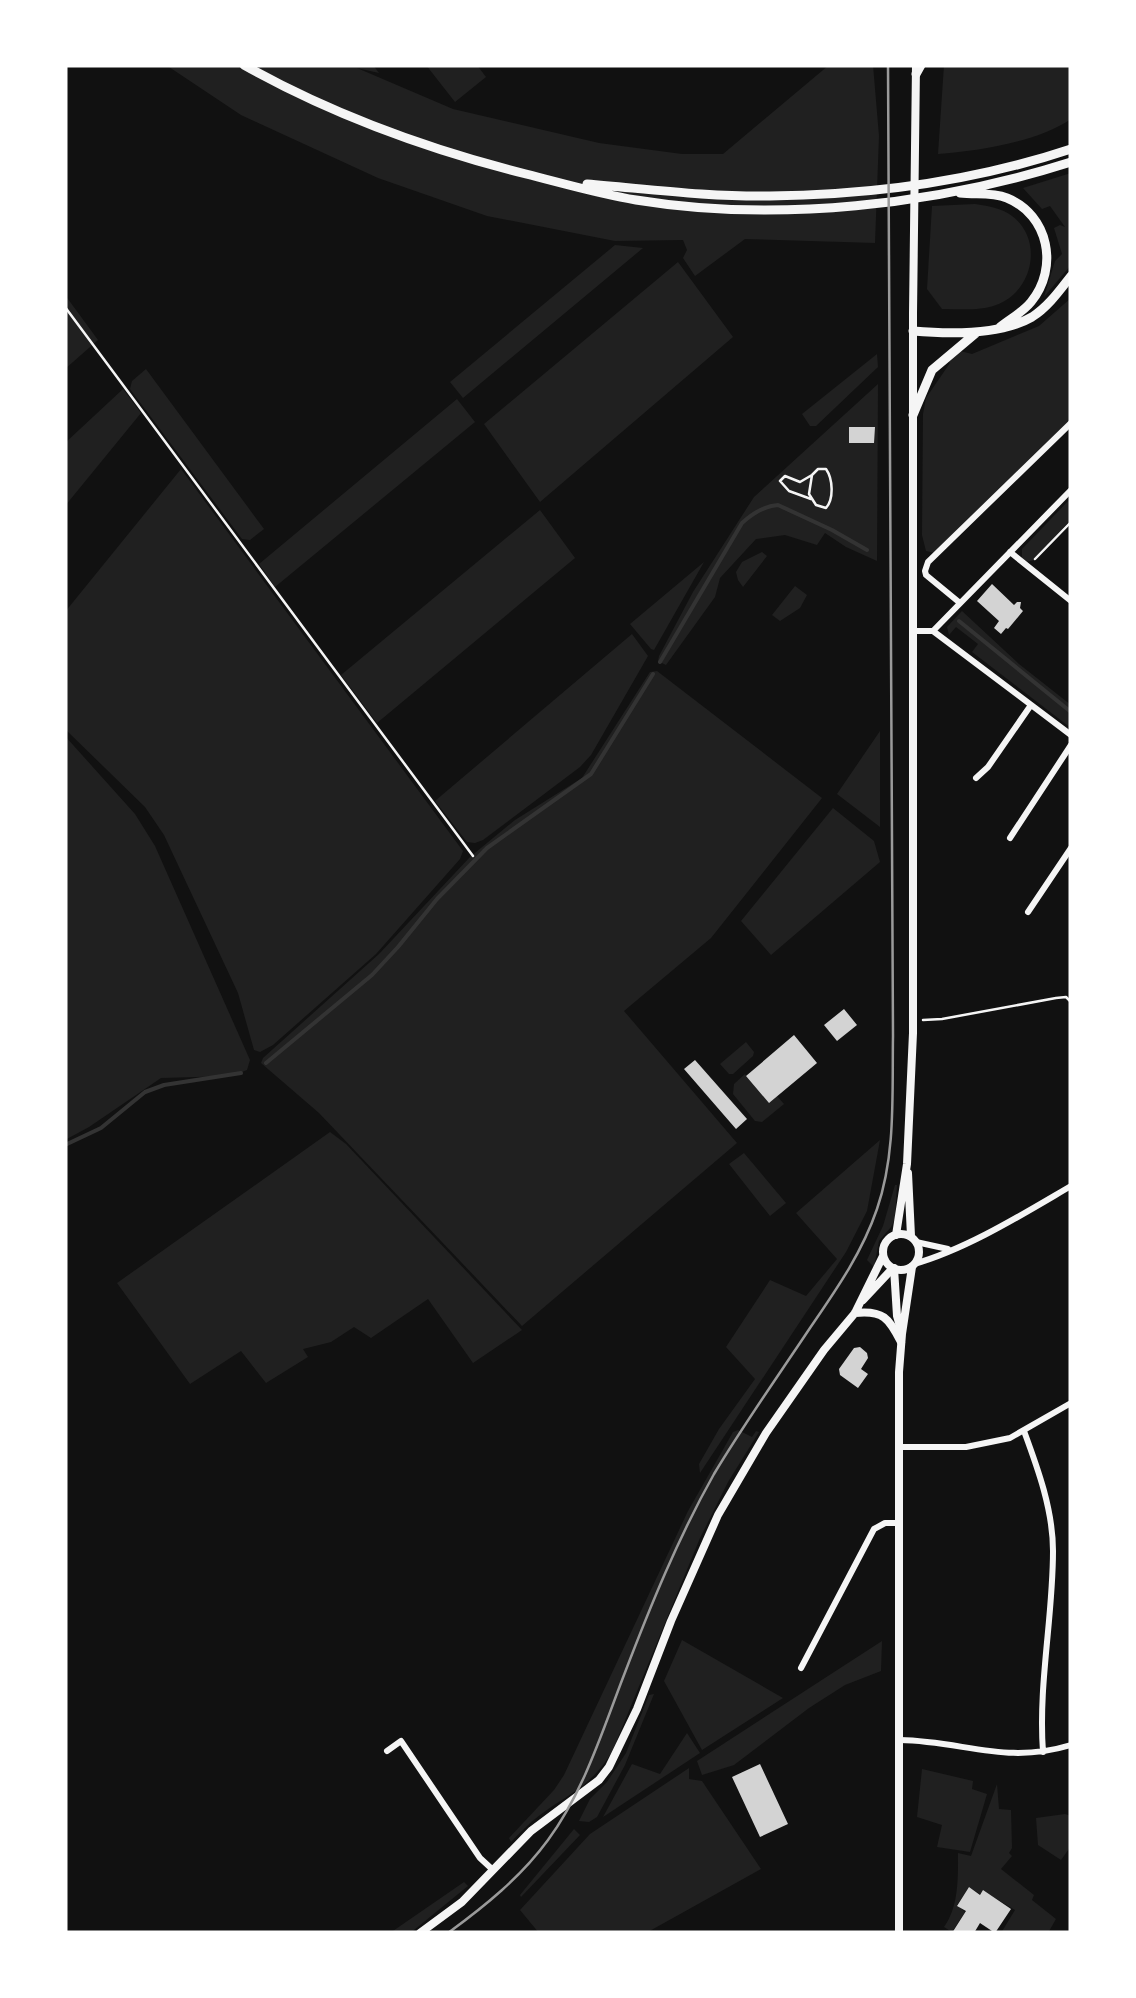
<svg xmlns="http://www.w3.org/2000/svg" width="1136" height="1998" viewBox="0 0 1136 1998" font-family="Roboto,sans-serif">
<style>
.green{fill:#202020}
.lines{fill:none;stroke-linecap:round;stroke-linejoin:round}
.stream{stroke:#333;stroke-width:4}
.building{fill:#d3d3d3}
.path{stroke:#f5f5f5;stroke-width:2.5}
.service{stroke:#f5f5f5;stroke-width:2.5}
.minor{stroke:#f5f5f5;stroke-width:6}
.tertiary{stroke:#f5f5f5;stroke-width:8}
.secondary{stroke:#f5f5f5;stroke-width:8}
.primary{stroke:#f5f5f5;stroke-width:9}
.tram{stroke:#9a9a9a;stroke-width:2.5}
</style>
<rect width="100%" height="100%" fill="#111"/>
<path class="green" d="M166,65H373L379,73L357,68L453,109L599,143L682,154H723L829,65H873L879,136L875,243L745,239L695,276L683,258L687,250L683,240L615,241L487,216L378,178L241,115Z
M426,65H477L486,77L455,102Z
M944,65H1071V119C1037,142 979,151 938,154Z
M1071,173V265L1044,297L1055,261L1062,254L1054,228L1060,225L1065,227L1050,206L1042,209L1023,188Z
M975,204C987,206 1002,208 1012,216C1044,240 1033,292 996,305C980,311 959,309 942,309L927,289L932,206Z
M615,245L643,248L463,398L450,382Z
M678,262L733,337L540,502L484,424Z
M65,295L98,340L65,369Z
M1071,298V425L935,553L926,551L922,535L923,414L926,398L950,363L947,360L960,351L972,354L1039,326Z
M877,354L878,367L816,426H810L802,414Z
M146,369L264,529L250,540L242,539L130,389L132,381Z
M878,384L877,561L846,547L825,533L817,545L785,535L756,539L720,578L715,597L666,665L658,661L659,656L693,592L754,497Z
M123,389L141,413L65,506V443Z
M457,399L475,422L275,587L259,564Z
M181,469L463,851L460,859L376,954L273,1045L260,1052L254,1050L238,993L164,835L145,807L65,729V612Z
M1071,498V519L1035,560L1026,562L1022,558V549Z
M540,510L575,558L377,723L341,675Z
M762,552L767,556L743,587L738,580L736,572L742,562Z
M704,562L654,650L651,649L630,624Z
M795,586L807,595L800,608L780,621L772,615Z
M962,611L1019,664L1071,705V728L972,652L978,644L956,627L949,635L947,627Z
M632,634L648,656L591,755L580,767L483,840L475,843L467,842L435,801Z
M657,671L822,798L711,938L624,1011L737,1143L522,1326L319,1113L261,1063L263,1058L379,954L470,857L515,820L582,778L650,672Z
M880,731V827L837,794Z
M65,736L135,814L155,846L250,1060L247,1070L232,1076L161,1078L89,1127L65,1140Z
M833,808L874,841L880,862L771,955L741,921Z
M746,1042L754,1052L753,1056L733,1074H729L720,1064Z
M745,1074L769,1102L777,1096L784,1104L762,1122L755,1121L733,1094L734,1084Z
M330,1132L346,1144L522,1330L473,1363L428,1299L371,1338L354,1327L331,1342L303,1349L308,1357L266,1383L241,1351L190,1384L117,1283Z
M880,1140L867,1211L846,1252L700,1473L699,1464L719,1429L755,1379L726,1347L770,1280L806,1296L837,1259L796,1213Z
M744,1153L786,1203L770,1216L729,1164Z
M895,1185H897L895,1219L891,1227L879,1241L874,1267L867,1260L883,1226Z
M738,1430L752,1437L756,1431L759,1432L728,1482L700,1538L612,1752C590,1787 571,1792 540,1815C529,1823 520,1833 511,1842L509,1838L554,1790L564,1775L688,1511L733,1432Z
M682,1640L783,1698L702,1750L664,1681Z
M882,1641L881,1671L845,1685L809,1708L734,1765L702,1775L697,1761Z
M654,1694L625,1765L597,1817L589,1822L579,1821L590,1799L607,1782L626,1753L649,1695Z
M687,1733L700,1753L603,1817L632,1764L660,1774Z
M689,1768V1779L702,1781L761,1869L646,1933H539L520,1910L590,1834Z
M922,1769L973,1781L972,1789L987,1794L970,1852L937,1847L942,1825L917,1817Z
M997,1784L999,1809L1011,1810L1012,1848L1009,1853L1012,1856L1001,1869L1034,1895L1032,1900L1056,1919L1048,1933H1001L1015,1910L983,1891L980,1894L969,1887L957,1905L965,1912L952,1932L944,1927C959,1906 958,1878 958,1853L971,1856Z
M1065,1814L1071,1816V1846L1061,1860L1038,1845L1036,1818Z
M574,1829L580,1835L521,1897L520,1895Z
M464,1882L468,1886L414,1930L411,1933H390Z"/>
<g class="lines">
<path class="stream" d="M959,621L1071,712
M660,662L742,523C753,513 764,506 778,505L832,530L867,550
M266,1063L372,975L398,947L437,899L487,848L591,774L653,674
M65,1145L101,1128L145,1092L164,1085L241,1073"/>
</g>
<path class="building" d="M849,427H875L874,443H849Z
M992,584L1014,605L1017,602H1021L1020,608L1023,611L1008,629L1006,628L1001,634L994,628L999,621L977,601Z
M844,1009L857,1025L837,1041L824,1025Z
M794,1035L817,1063L769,1103L746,1076Z
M695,1060L747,1119L736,1129L684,1069Z
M860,1347L867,1353L868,1358L861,1369L868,1374L858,1388L840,1375L839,1369L854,1348Z
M760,1764L788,1824L760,1837L732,1777Z
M969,1887L980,1895L983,1890L1011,1909L995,1933L980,1923L974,1933H952L966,1911L957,1906Z"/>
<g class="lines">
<path class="path" d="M811,499L789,491L780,481L785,476L800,482L812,475L818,469H826C833,479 834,499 826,508L816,505L809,494L812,475
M1035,559L1071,522
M923,1020L942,1019L1056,998L1066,997L1071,1002"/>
<path class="service" d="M65,307L473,856"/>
<path class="minor" d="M1010,552L1071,601
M960,603L926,575L925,571L928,562L1071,423
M914,631H933L1071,735
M933,631L1071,490
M976,778L988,767L1031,705
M1010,838L1071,745
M1028,912L1071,848
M916,1242L948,1249
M914,1264C967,1249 1023,1214 1071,1186
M1024,1431C1038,1469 1053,1510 1053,1551C1053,1618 1038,1685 1043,1752
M899,1447H966L1010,1438L1071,1403
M801,1668L874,1529L885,1523H900
M900,1740C964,1741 1005,1765 1071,1745
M387,1751L401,1741L480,1858L493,1870"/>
<path class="tertiary" d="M894,1268L897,1316L901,1330
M899,1933V1372L902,1334L912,1267"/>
<path class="secondary" d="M908,1173L911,1236
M883 1252a18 18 0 1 1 36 0a18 18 0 1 1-36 0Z
M896,1235L907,1164L913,1033V314L916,65
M863,1300L893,1268
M855,1313C883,1310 889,1318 901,1342
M420,1933L462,1902L531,1831L599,1780L609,1767L637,1709L671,1621L718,1515L766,1433L824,1350L855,1313L883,1256"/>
<path class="primary" d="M244,65C333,115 427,149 526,174C562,183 599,194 636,200C777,223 936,205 1071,162
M916,74L921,65
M587,184C648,189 709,197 770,196C871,195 975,181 1071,149
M960,193C976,195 991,192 1007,198C1049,215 1059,268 1031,302C1023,312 1010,319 1000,327
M913,331C948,334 1001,335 1032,317C1048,307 1060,290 1071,276
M913,415L932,370L976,333"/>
<path class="tram" d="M448,1933C485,1906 521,1877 548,1840C584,1791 602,1732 624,1675C650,1607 678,1538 714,1474C744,1424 778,1376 810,1328C836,1290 862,1253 877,1209C896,1154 892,1094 893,1036L888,65"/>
</g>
<rect width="1136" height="1998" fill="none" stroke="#ffffff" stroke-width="135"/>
</svg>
